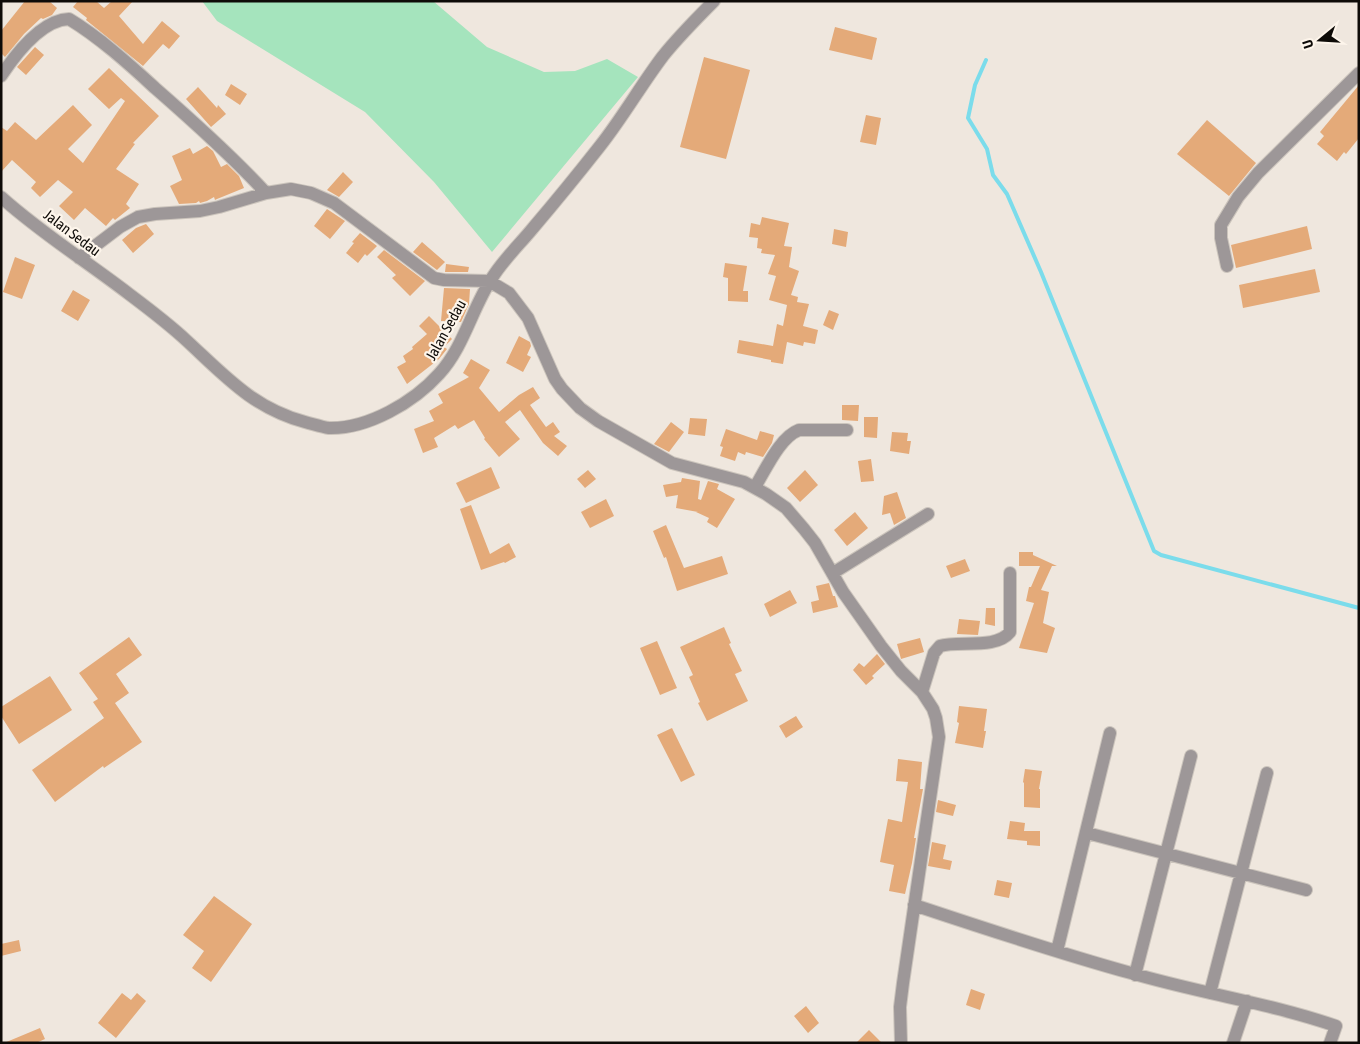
<svg xmlns="http://www.w3.org/2000/svg" width="1360" height="1044" viewBox="0 0 1360 1044" font-family="'Asap Condensed',sans-serif">
<style>
.green{fill:#a5e4bd}
.lines{fill:none;stroke-linecap:round;stroke-linejoin:round}
.stream{stroke:#7bdceb;stroke-width:4}
.building{fill:#e4aa79}
.minor-casing{stroke:#cbc4bc;stroke-width:14}
.minor{stroke:#9d9798;stroke-width:12}
.labels{text-anchor:middle;stroke-width:4.5;stroke-linejoin:round;paint-order:stroke}
.street-label{font-size:15px;fill:#0e0b08;stroke:#fdf5eb}
</style>
<rect width="100%" height="100%" fill="#efe7de"/>
<path class="green" d="M202,1H433L487,47L544,72L575,71L607,59L638,77L492,252L434,182L365,112L217,21Z"/>
<g class="lines">
<path class="stream" d="M986,60L975,85L968,118L987,149L993,175L1007,194L1041,272L1154,551L1161,555L1359,608"/>
</g>
<path class="building" d="M25,1H49L57,8L52,15L43,19L41,18L24,34L5,57L1,53V31Z
M78,1H96L104,8L112,1H133L119,16L143,44L162,21L180,36L169,49L163,44L143,66L86,20L87,18L73,7Z
M835,27L877,38L872,60L829,50Z
M35,47L44,55L26,75L17,67Z
M704,57L750,70L726,159L680,147Z
M109,68L159,116L133,143L135,144L116,169L139,184L126,204L130,208L115,220L113,218L106,226L85,208L74,220L59,206L73,192L58,180L40,197L31,188L36,182L12,160L1,172V127L7,131L15,122L36,140L73,105L92,125L68,149L83,163L125,101L121,98L109,109L88,89Z
M231,84L247,94L240,105L225,95Z
M1359,85V138L1346,154L1344,152L1337,161L1317,144L1324,136L1320,132Z
M198,87L217,108L218,105L226,114L211,127L186,99Z
M866,115L881,118L876,145L860,142Z
M1207,120L1256,163L1229,196L1177,154Z
M207,146L213,151L221,167L227,164L239,176L244,188L217,199L215,200L214,197L207,201L200,203L199,201L196,203L179,204L170,186L182,180L172,156L190,148L193,154Z
M343,172L353,182L339,197L327,190Z
M327,209L345,221L330,239L314,226Z
M762,217L789,223L784,246L792,247L789,267L799,271L791,295L798,297L797,302L809,304L803,326L818,330L815,344L804,342L803,346L787,342L783,364L771,362V360L737,353L739,340L773,346L777,324L783,326L787,305L769,300L776,276L768,274L775,255L761,253L762,249L757,248L758,238L749,237L751,223L760,225Z
M146,224L154,234L133,253L122,240L136,228Z
M1307,226L1312,249L1236,268L1231,245Z
M834,229L848,232L846,247L832,244Z
M360,233L377,246L367,256L365,254L358,263L346,253L354,243L352,242Z
M422,242L445,262L437,270L413,252Z
M384,250L425,281L410,296L392,278L396,275L377,257Z
M15,257L35,265L22,299L3,292Z
M725,263L747,266L743,291H748V302L728,301V278L723,277Z
M446,264L469,267L468,272H445Z
M1315,269L1320,292L1243,308L1239,285Z
M444,288L470,289L469,304L461,322L441,321Z
M73,290L90,300L78,321L61,311Z
M829,310L839,314L833,330L823,325Z
M429,316L452,339L444,347L447,349L439,359L407,384L397,367L406,362L403,356L413,349L412,347L427,334L419,326Z
M519,336L530,342L531,346L527,355L531,357L523,372L506,363Z
M471,359L490,370L479,388L499,412L519,395L533,387L540,398L530,405L546,427L553,422L560,432L554,436L567,446L558,456L543,443L520,410L505,422L520,439L499,457L484,439L485,438L474,420L458,429L455,425L434,438L438,447L423,453L414,429L434,421L429,411L443,403L438,394L469,377L463,373Z
M842,405H859L858,421L842,420Z
M864,417H878L877,438L864,437Z
M690,418L707,419L705,436L688,434Z
M671,422L684,432L669,452L654,444Z
M726,429L757,440L760,431L774,435L772,443L763,457L746,452L745,455L738,452L735,461L720,456L723,447L720,446Z
M892,432L908,433L907,441H911L909,454L890,451Z
M871,459L874,481L861,482L858,461Z
M491,467L500,488L466,503L456,483Z
M588,470L596,479L585,488L577,479Z
M805,470L818,485L800,502L787,488Z
M682,478L700,481L698,499L701,500L708,481L719,484L717,489L735,499L717,528L707,522L709,518L696,512H698L676,508L678,495L666,497L663,485L681,482Z
M897,492L906,518L894,525L890,513L882,515L884,496Z
M606,499L614,516L590,528L581,512Z
M471,505L490,554L509,543L516,557L505,563L504,562L481,570L460,509Z
M855,512L868,528L847,546L834,530Z
M666,525L684,568L722,556L728,574L677,591L666,557L664,558L653,531Z
M1019,552H1033V555L1057,566H1052L1041,590L1049,592L1043,623L1055,628L1047,653L1019,648L1034,603L1026,601L1029,587H1031L1040,566H1019Z
M965,559L970,571L951,578L946,566Z
M829,583L833,596H835L838,607L813,613L811,602L819,600L816,586Z
M790,590L797,603L770,617L764,604Z
M986,608H995V626L985,624Z
M959,619L980,621L978,635L957,634Z
M724,627L731,643L729,644L742,671L735,674L748,701L707,721L698,703L700,702L689,677L693,675L680,647Z
M129,637L142,655L116,674L129,693L115,703L142,742L104,768L103,766L55,802L32,770L104,718L93,702L98,699L79,673Z
M920,638L924,652L901,659L897,644Z
M657,641L677,688L660,695L640,648Z
M877,654L885,664L872,676L874,678L866,685L853,670L859,663L864,667Z
M50,676L72,710L19,744L1,716V707Z
M959,706L987,709L984,731H986L983,748L955,743L959,723L957,722Z
M796,716L803,727L786,738L779,726Z
M672,728L695,775L681,782L657,735Z
M898,759L922,762L920,789H923L914,838H916L912,863L905,894L889,891L894,865L880,862L888,819L902,822L908,782L896,781Z
M1025,769L1042,771L1039,789H1040V808L1024,807V783L1023,782Z
M938,800L956,805L953,816L936,812Z
M1010,821L1025,823L1024,831H1040V846L1027,845V841L1007,839Z
M932,842L946,845L943,859L952,861L950,870L928,866Z
M997,880L1012,883L1009,898L994,895Z
M214,896L252,924L211,982L192,968L204,951L183,935Z
M19,940L21,951L1,956V944Z
M971,989L985,994L980,1010L966,1005Z
M122,993L131,1000L137,993L146,1001L116,1038L98,1023Z
M806,1006L819,1023L808,1033L794,1016Z
M40,1028L45,1039L36,1043H4Z
M869,1030L882,1043H856Z"/>
<g class="lines">
<defs>
<path id="minor" d="M1,76C15,55 41,20 69,19C99,37 129,64 155,88C194,122 231,155 266,193
M1,197C41,233 86,261 129,294C149,309 169,324 187,341C225,376 253,408 305,422C313,424 322,427 329,428C368,429 414,402 439,374C464,347 472,308 492,278C503,260 520,244 533,228C556,201 578,174 600,146C623,117 641,85 663,56C679,36 696,19 714,1
M79,258L120,227L138,217L155,214L200,211L219,207L266,193L291,189L311,193L334,203L434,278L444,280L489,281L509,293L528,318L555,379L562,389L580,408L598,421L672,463L744,482L766,494L786,508L804,529L815,543L843,592L881,646L901,671L922,692L933,709L936,718L939,737L903,983L900,1007L901,1043
M1227,266L1221,238V225L1238,197L1258,173L1359,73
M755,487C766,469 780,437 799,430H847
M833,573L928,514
M922,692L934,653L940,646C958,640 996,650 1010,632V573
M1087,833L1306,890
M914,905C986,929 1058,953 1131,973C1199,993 1269,1003 1336,1026L1330,1043
M1057,951L1110,733
M1135,975L1191,756
M1210,993L1267,773
M1233,1043L1247,1001"/>
</defs>
<use href="#minor" class="minor-casing"/>
<use href="#minor" class="minor"/>
</g>
<g class="labels">
<g class="street-label">
<text transform="translate(72 233) rotate(37)" y="5">Jalan Sedau</text>
<text transform="translate(446 330) rotate(-61)" y="5">Jalan Sedau</text>
</g>
</g>
<rect width="1360" height="1044" fill="none" stroke="#0e0b08" stroke-width="5"/>
<g transform="translate(1320 40) rotate(252)" stroke="#fdf5eb" stroke-width="4" paint-order="stroke">
<path d="M0-4L9 19L0 12L-9 19Z" fill="#0e0b08"/>
<text y="-8" font-size="14" font-weight="bold" text-anchor="middle" fill="#0e0b08">U</text>
</g>
</svg>
